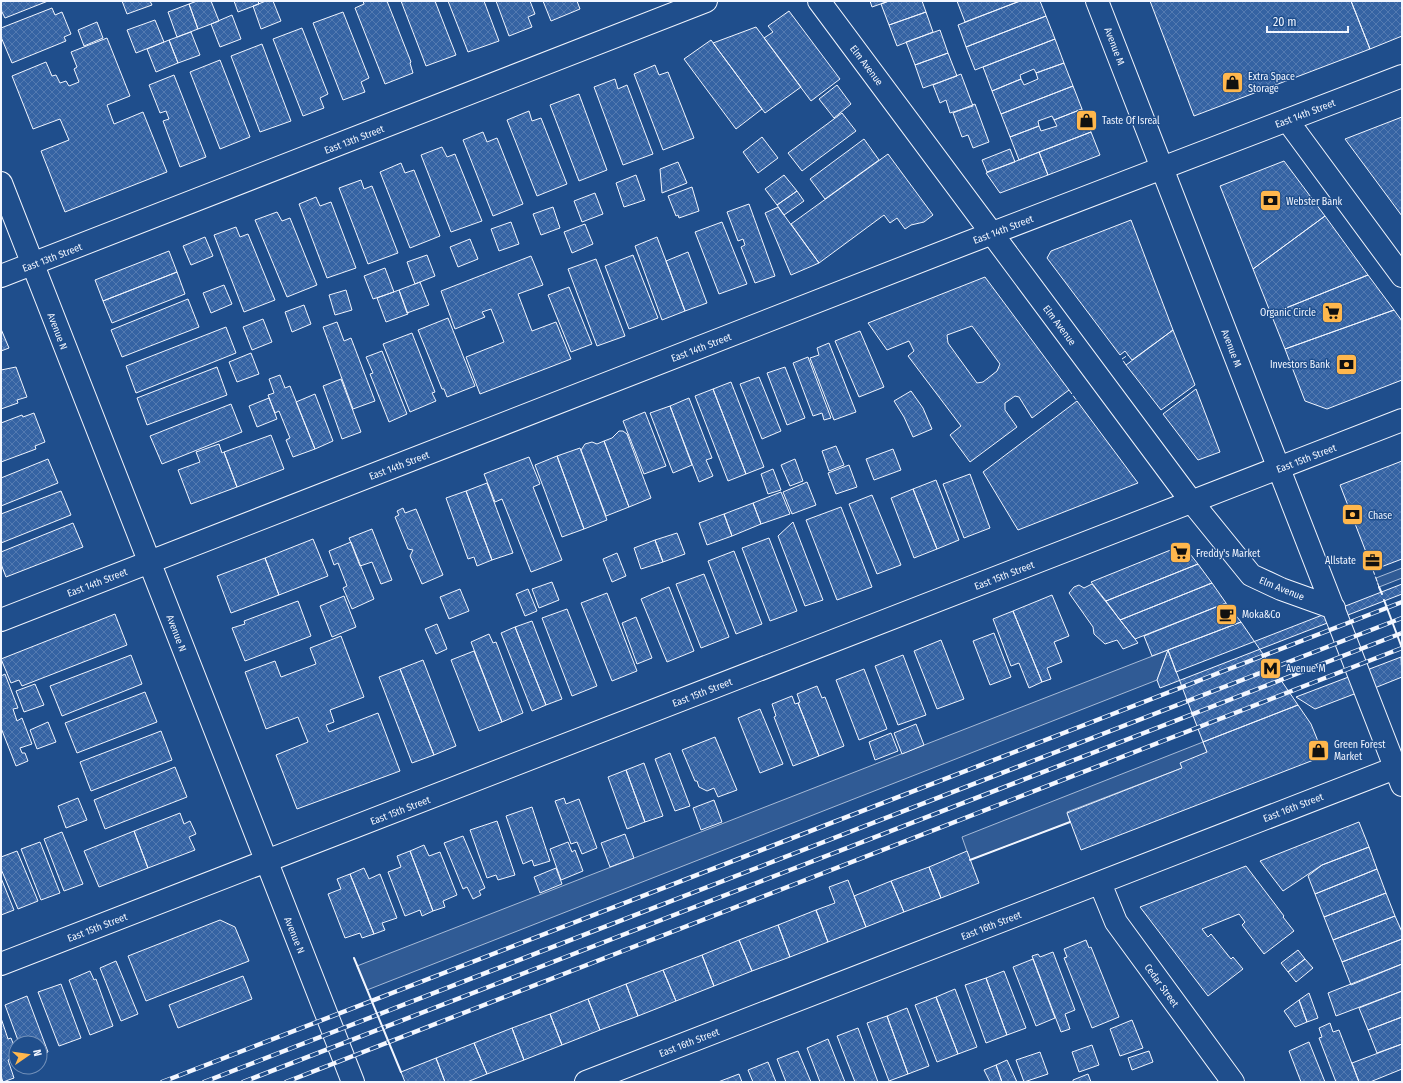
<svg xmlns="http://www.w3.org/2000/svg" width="1403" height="1083" viewBox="0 0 1403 1083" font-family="'Fira Sans Condensed',sans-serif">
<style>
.grass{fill:#305b95;stroke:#a8bbd7}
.building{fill:url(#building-cross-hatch);stroke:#f2f6ff;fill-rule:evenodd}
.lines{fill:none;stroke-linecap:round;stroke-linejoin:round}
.minor-casing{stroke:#f2f6ff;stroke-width:24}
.minor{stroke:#1f4e8c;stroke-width:22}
.rail-casing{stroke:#f2f6ff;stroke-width:4.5}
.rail{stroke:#1f4e8c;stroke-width:3;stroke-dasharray:9;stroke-linecap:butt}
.fence{stroke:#f2f6ff;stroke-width:1;stroke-dasharray:5 2;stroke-linecap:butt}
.wall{stroke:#f2f6ff;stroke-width:2}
.labels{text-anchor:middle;stroke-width:3;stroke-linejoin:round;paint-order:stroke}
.street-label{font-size:10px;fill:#f2f6ff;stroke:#1f4e8c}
.poi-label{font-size:10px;fill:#f2f6ff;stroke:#1f4e8c;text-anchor:start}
</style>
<defs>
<pattern id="building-cross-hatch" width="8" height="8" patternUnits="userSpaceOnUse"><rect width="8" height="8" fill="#3563a3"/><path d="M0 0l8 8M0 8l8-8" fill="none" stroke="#537ab1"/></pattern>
</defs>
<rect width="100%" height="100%" fill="#1f4e8c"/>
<path class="grass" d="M1402,568V578L1379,587L1376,578Z
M1168,650L1157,680L367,990L357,966Z
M1203,742L1207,752L1182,768L1067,812L1070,822L970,860L962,837Z"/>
<path class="building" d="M1,1H48L5,18L1,10Z
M122,1H150L152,5L127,14Z
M197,1H211L219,21L198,29L189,4Z
M234,1H258L259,4L238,12Z
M266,1H273L281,21L261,29L253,6Z
M363,1H387L411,62L410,63L413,73L385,84L355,8L364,4Z
M401,1H435L456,55L426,66Z
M448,1H484L499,41L468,52Z
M496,1H530L535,14L528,17L532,27L509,36Z
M543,1H577L580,9L551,21Z
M870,1H889L872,7Z
M889,1H922L926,12L889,25L881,4Z
M957,1H1020L965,22Z
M1020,1H1040L1046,16L966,47L958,25Z
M1150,1H1351L1370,49L1194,116Z
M1351,1H1402V36L1370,49Z
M189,4L198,29L177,37L168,12Z
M52,8L55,15L62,12L71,34L64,37L66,41L12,63L1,37V28Z
M789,11L840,79L811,101L764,38L773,32L768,26Z
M343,12L369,78L361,82L365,92L343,100L313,23Z
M926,12L933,32L897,46L889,25Z
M232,15L241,39L220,47L211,24Z
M1046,16L1055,39L975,70L966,47Z
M155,20L164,42L136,53L127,30Z
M97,22L103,38L84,46L78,30Z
M756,27L801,87L765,113L713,43Z
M302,28L328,94L320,98L324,108L303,116L273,39Z
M940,30L948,53L915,65L906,42Z
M191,32L200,55L178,63L169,40Z
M107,38L130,96L107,105L114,124L143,112L167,172L65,212L41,151L69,140L60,119L33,129L12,76L46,62L52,76L56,75L60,83L66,81L69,86L79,82L74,69L77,67L71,52Z
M1055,39L1064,63L1036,73L1034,69L1020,75L1021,79L992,91L983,67Z
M169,40L178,63L156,72L147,49Z
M711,40L762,109L736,129L684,59Z
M262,44L291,121L260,132L231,56Z
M948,53L957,76L923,88L915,65Z
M220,60L250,137L220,149L190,72Z
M1064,63L1073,86L1001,114L992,91L1021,79L1024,85L1038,79L1036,73Z
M655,65L659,75L668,72L694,138L663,150L634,74Z
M961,74L973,106L950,113L946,100L940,103L933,85Z
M174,75L206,157L180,167L163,121L169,119L166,111L160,113L149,85Z
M615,79L618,89L627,85L653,154L623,165L594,87Z
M837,85L851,104L834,118L819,99Z
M1073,86L1082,109L1054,120L1052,116L1038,121L1039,126L1010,137L1001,114Z
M579,94L607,170L579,181L550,105Z
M975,104L989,142L973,148L968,135L962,137L953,113Z
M1082,109L1091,132L1019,160L1010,137L1039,126L1041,131L1057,126L1054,120Z
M529,111L532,121L541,118L567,184L537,196L507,120Z
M842,113L856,131L802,171L788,153Z
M1402,117V216L1345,139Z
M483,132L487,142L497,138L523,204L493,216L463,140Z
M1091,132L1100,155L1048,175L1039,152Z
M762,137L778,158L758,173L743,152Z
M864,139L879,160L825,199L810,179Z
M442,147L447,157L455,154L482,221L451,232L421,155Z
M1010,149L1015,162L987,172L982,160Z
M1039,152L1048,175L1000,193L986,173Z
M888,154L933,215L924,222L911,225L905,229L897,218L890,223L884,215L819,263L791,224Z
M1284,161L1325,216L1253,269L1220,186Z
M678,162L687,183L662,193L660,169Z
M401,163L405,173L414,170L440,236L410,248L380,172Z
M636,175L645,200L624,207L616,183Z
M784,175L797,191L777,205L765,189Z
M361,180L364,189L372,186L398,253L368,264L339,188Z
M692,187L699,211L679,218L678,215L676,216L668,196Z
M797,191L804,201L784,215L777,205Z
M595,193L603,214L582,222L574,201Z
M316,197L320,206L331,202L356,268L327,278L299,204Z
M749,204L775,276L755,283L741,247L745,245L743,239L738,241L727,212Z
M553,207L560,228L541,235L533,214Z
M778,207L784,215L819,263L791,275L765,213Z
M277,212L282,221L290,218L317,285L287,297L255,220Z
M1325,216L1368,275L1271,314L1253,269Z
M1131,220L1173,330L1132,360L1125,351L1120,355L1047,258L1051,251Z
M511,222L519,244L499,251L491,229Z
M722,222L747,284L719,294L695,232Z
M585,224L593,244L572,253L564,232Z
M236,227L240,237L248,234L275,300L244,312L214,235Z
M205,237L213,256L191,265L183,246Z
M657,237L685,311L662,320L635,246Z
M470,239L478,259L458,267L450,247Z
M169,251L177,272L103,301L95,280Z
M688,252L707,303L685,311L666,261Z
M427,255L435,276L415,284L407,262Z
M633,255L658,318L629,329L605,266Z
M531,256L543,285L518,294L532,331L556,322L571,359L480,394L466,357L504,342L491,309L482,312L485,317L455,329L441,291Z
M596,259L625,336L597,346L568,269Z
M385,268L394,292L373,299L364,276Z
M177,272L185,294L112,323L103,301Z
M1368,275L1394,310L1285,349L1271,314Z
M985,277L1069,390L1032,418L1019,397L1015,396L1005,403V410L1017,427L970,462L950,435L961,426L908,356L914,351L909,341L887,350L868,323ZM972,326L1000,364L997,371L983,382L977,383L948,343L947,335Z
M420,282L429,305L407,313L399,290Z
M224,285L232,304L211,313L203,293Z
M569,287L592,344L571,352L548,295Z
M346,290L352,310L335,315L329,295Z
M399,290L408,314L386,322L377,298Z
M188,299L199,327L122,357L111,330Z
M304,305L311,324L292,332L285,312Z
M1394,310L1402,321V380L1327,409L1305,401L1285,349Z
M448,318L475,386L447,397L444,389H442L418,330Z
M263,319L272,342L252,350L243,327Z
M337,322L344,341L351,338L375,401L353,409L323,327Z
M226,327L236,353L136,393L126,366Z
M1,329L9,348L1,351Z
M1173,330L1195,385L1161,410L1126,365Z
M860,331L884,387L859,397L835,341Z
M412,333L435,392L432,393L436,401L410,412L383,344Z
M829,343L856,412L834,420L810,358L819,355L817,348Z
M382,351L407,414L389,422L370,374L373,373L366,357Z
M251,353L259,374L237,382L229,362Z
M808,357L831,418L824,420L822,413L813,416L793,363Z
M16,367L27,397L17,400L18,403L1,409V370Z
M217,367L227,395L147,425L137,398Z
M785,367L805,418L787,425L767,373Z
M280,375L285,388L290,386L315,449L293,457L286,440L290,438L279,411L275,413L268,395L274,393L269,379Z
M759,377L781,431L762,439L740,384Z
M341,379L361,432L342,439L323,386Z
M731,382L764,467L746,474L713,389Z
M713,389L746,474L728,481L695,396Z
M1196,389L1220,452L1198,460L1163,414Z
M911,391L923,408L932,429L913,437L904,417L894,401Z
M315,394L333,441L315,449L296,402Z
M269,398L277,419L257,427L249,406Z
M689,398L712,458L706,460L713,476L699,482L670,406Z
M1077,401L1138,483L1018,530L983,472Z
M231,404L242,432L162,464L150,436Z
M670,406L692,465L673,473L650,413Z
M645,412L666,466L644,474L623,421Z
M34,413L45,442L35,446L36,449L1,462V423L22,415L23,417Z
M619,431H623L627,434L651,498L629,507L604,441L612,438Z
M271,435L284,469L237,487L224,452Z
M604,441L629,507L606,516L581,450L585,444L592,442L597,444Z
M219,444L222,453L224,452L237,487L191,504L178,470L200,462L196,452Z
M836,446L844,465L829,471L822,451Z
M580,448L607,520L584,529L557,456Z
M893,449L901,470L874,480L866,459Z
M557,456L584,529L562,537L535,465Z
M529,457L540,484L533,487L562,560L531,572L502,499L495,502L484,474Z
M48,459L58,483L1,506V478Z
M795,459L803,481L790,486L781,465Z
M1402,461V559L1373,570L1340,485Z
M849,465L857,487L836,494L828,473Z
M773,469L781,490L768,494L761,474Z
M970,474L990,528L964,538L943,484Z
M936,480L959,540L937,549L913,489Z
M807,482L816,505L792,514L783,492Z
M487,483L513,553L492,560L466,491Z
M913,489L937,549L914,558L891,498Z
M61,491L71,515L1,543V514Z
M466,491L492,560L477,566L474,557L468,559L446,498Z
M781,492L790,514L761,524L753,503Z
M872,495L901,565L877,574L849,504Z
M753,503L761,524L732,536L724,514Z
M841,507L872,587L837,600L806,520Z
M403,508L405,513L416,509L443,575L422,584L410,556L413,550L408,549L395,517L399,515L397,511Z
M724,514L732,536L707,545L699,523Z
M793,522L823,600L805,606L778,536Z
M73,523L83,547L6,577L1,564V552Z
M372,529L392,580L381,584L372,562L360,566L349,538Z
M677,533L685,554L663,562L655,540Z
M769,538L797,611L770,621L742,548Z
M313,539L328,576L279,595L265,558Z
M655,540L663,562L641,569L634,548Z
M351,542L374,599L352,609L343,588L347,586L338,563L334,565L329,551Z
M1183,545L1198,564L1106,601L1091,582Z
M734,551L762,624L736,634L708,561Z
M617,553L626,576L612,582L603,559Z
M265,558L279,595L231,613L217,576Z
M1198,564L1212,583L1120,620L1106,601Z
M704,574L729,637L701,648L676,584Z
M552,582L559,600L539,608L532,589Z
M1212,583L1226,603L1135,639L1120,620Z
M1092,584L1135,639L1138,643L1123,649L1117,640L1105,644L1094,634L1093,627L1069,593L1074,587L1079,585L1084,588Z
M1402,584V594L1160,688L1157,680L1168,650L1176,672Z
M669,587L694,651L667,662L641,599Z
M460,589L469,611L449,619L440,597Z
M528,589L537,611L525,616L516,594Z
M607,593L637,671L612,681L581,603Z
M1052,595L1069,636L1054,642L1062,662L1047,668L1051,679L1042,682L1013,611Z
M344,596L356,627L332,637L320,606Z
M298,601L311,636L245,661L232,628L245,624L244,621Z
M1226,603L1241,622L1152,656L1144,636Z
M567,609L597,686L572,696L542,618Z
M1013,611L1042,682L1029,688L1019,663L1011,666L993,619Z
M115,614L127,645L22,686L19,680L11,683L1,659Z
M636,617L652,658L637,664L622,623Z
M532,621L562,699L546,705L515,627Z
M1241,622L1298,705L1203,742L1168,650Z
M437,624L447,649L436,654L425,629Z
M515,627L546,705L532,711L501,633Z
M994,633L1011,677L990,685L973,641Z
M489,634L493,643L496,642L523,713L502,722L471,642Z
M341,636L364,697L330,710L334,722L326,725L329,732L378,713L400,771L297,809L276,755L308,742L298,717L266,729L245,672L275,661L281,677L316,664L310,648Z
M941,640L964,699L937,709L914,651Z
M474,651L502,722L479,731L451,660Z
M131,655L142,684L62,716L50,686Z
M903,655L926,715L898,725L875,666Z
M1401,657L1402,677L1362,693V691L1315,709L1296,697Z
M423,660L456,746L434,755L400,669Z
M400,669L434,755L412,763L379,677Z
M864,669L887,729L859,740L836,680Z
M5,674L18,708L13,709L17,721L22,718L32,744L20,748L22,753H25L28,761L16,766L1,728V676Z
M35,684L44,705L24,712L16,691Z
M817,686L822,698L825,697L844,746L819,756L798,703L800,702L797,694Z
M145,692L157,722L77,753L65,723Z
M792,696L795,704L798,703L819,756L793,766L774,717L776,716L772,704Z
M1298,705L1311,724L1324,756L1081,850L1067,813L1182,768L1180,763L1207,752L1203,742Z
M760,709L783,764L760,773L738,718Z
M48,722L56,742L37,749L30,730Z
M916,724L924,745L902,754L894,733Z
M161,731L172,760L91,791L80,762Z
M891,733L898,751L875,760L869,742Z
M715,737L737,790L718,797L714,788L707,791L699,787L697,781H695L682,750Z
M670,753L690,806L675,811L655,759Z
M644,763L663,816L645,822L626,770Z
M175,767L187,797L105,829L94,800Z
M626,770L645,822L627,829L608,777Z
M78,798L87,820L66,828L58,806Z
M564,798L566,804L579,799L597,848L582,854L577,842L571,844L555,801Z
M714,800L722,822L701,830L693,808Z
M532,807L550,861L534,866L532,860L523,864L506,816Z
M180,813L184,824L190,821L196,834L189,837L195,850L148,868L134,831Z
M497,821L515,875L498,880L496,875L487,878L470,830Z
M1359,822L1369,847L1322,865L1283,891L1260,861Z
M134,831L148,868L99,887L84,851Z
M62,832L83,884L64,891L44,839Z
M625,834L634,858L610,867L601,843Z
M463,836L485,888L479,891L481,895L473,899L467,887L463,889L444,843Z
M40,842L60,893L41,900L21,849Z
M568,842L572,852L575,850L583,871L561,880L550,849Z
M424,845L429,856L440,852L457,895L443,901L445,907L433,911L410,851Z
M1369,847L1377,869L1315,894L1308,876L1322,865Z
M17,851L38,901L18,909L1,869V857Z
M410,851L433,911L422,916L420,910L405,916L388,872L401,867L397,856Z
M967,851L979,883L941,898L929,867Z
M1246,866L1284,916L1283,917L1294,931L1264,954L1242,925L1245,922L1239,914L1202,929L1208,937L1211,934L1231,959L1233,957L1243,969L1208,996L1140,907Z
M929,867L941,898L904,912L891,881Z
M364,868L369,879L380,874L397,918L382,923L385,930L374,934L350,874Z
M556,868L562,884L540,893L534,877Z
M1377,869L1386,893L1324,917L1315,894Z
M350,874L374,934L362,938L360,933L345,938L328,894L341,889L337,879Z
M1,878L14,910L1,915Z
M848,880L866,927L828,942L816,910L835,903L829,887Z
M891,881L904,912L866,927L854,896Z
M1386,893L1395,916L1333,940L1324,917Z
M816,910L828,942L790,957L778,925Z
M1395,916L1402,932V939L1342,962L1333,940Z
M220,920L235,927L249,961L146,1001L128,956Z
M778,925L790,957L752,971L739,940Z
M1402,939V964L1351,985L1342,962Z
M739,940L752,971L714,986L702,955Z
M1086,940L1089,948L1091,947L1119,1017L1092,1028L1064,958L1067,957L1064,949Z
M1298,950L1305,959L1288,972L1281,963Z
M1053,952L1075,1010L1065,1014L1070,1029L1061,1032L1032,956L1038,954L1040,957Z
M702,955L714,986L676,1001L663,970Z
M1033,959L1055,1018L1036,1026L1013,967Z
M1305,959L1313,968L1296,982L1288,972Z
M116,961L138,1014L121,1021L100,968Z
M1402,964V991L1336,1016L1328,993Z
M663,970L676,1001L638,1016L626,984Z
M90,971L94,980L96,979L113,1026L90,1035L69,980Z
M1004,971L1026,1028L1007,1035L986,978Z
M243,976L252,999L178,1028L169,1005Z
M986,978L1007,1035L986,1043L965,985Z
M61,984L81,1038L59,1046L38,992Z
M626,984L638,1016L600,1030L588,999Z
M955,989L977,1047L958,1054L936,997Z
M1402,991V1017L1368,1030L1359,1008Z
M1309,993L1318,1018L1307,1022L1299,1000Z
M27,996L48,1052L40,1055V1043H19L5,1005Z
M936,997L958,1054L937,1062L915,1005Z
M588,999L600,1030L562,1045L550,1014Z
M1299,1000L1307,1022L1295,1027L1284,1011Z
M907,1008L929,1066L908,1074L887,1016Z
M550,1014L562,1045L524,1060L512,1028Z
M887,1016L908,1074L889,1081L867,1023Z
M1402,1017V1044L1377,1053L1368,1030Z
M1,1018L8,1039L11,1038L16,1051V1054L10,1056L11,1059L8,1060L14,1078L3,1082L1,1076Z
M1132,1020L1143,1048L1120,1056L1110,1029Z
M1330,1023L1333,1032L1339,1030L1359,1082H1336L1319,1038L1322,1037L1319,1028Z
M512,1028L524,1060L487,1074L474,1043Z
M858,1028L878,1082H855L837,1036Z
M828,1039L845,1082H820L807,1048Z
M1309,1042L1325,1082H1301L1289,1051Z
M474,1043L487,1074L467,1082H445L436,1058Z
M1402,1044V1069L1370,1082H1359L1352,1063Z
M1092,1045L1099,1065L1079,1072L1072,1052Z
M798,1051L811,1082H786L777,1059Z
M1149,1051L1153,1062L1132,1070L1128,1058Z
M1040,1052L1048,1074L1024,1082L1016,1060Z
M436,1058L445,1082H405L401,1072Z
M1007,1060L1017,1082H1002L996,1065Z
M768,1062L776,1082H753L748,1070Z
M996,1065L1002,1082H990L984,1070Z
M739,1074L742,1082H718Z
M1088,1074L1091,1082H1073V1080Z"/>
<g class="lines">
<defs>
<path id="minor" d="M819,1L1191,501L1251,575L1281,589L1334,608
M1097,1L1402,785
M1287,120L1402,276
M1,183L353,1082
M1,276L706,1
M1,620L964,244L1402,76
M1100,883L1116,922L1233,1082
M1,964L1402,420
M586,1082L1395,768"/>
</defs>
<use href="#minor" class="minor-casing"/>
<use href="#minor" class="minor"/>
<defs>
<path id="rail" d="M162,1082L1402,602
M204,1082L1402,618
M243,1082L1402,633
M286,1082L1402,648"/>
</defs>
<use href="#rail" class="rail-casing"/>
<use href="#rail" class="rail"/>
<path class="fence" d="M1126,365L1122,359L1128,355
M1069,390L1077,401
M1373,570L1379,587"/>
<path class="wall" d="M1379,587L1382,594
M1384,600L1402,648
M970,860L1070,822
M354,958L401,1072"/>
</g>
<defs>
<symbol id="shop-square" viewBox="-11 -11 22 22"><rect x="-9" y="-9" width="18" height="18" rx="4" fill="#ffb74d" stroke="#1f4e8c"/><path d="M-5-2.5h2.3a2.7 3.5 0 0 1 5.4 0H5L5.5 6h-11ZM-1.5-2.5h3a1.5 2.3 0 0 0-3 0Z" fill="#111"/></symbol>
<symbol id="bank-square" viewBox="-11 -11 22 22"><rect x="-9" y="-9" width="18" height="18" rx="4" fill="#ffb74d" stroke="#1f4e8c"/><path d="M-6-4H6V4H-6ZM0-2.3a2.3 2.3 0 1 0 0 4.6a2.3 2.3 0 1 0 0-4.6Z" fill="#111"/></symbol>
<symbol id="supermarket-square" viewBox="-11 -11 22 22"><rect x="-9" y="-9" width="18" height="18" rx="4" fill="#ffb74d" stroke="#1f4e8c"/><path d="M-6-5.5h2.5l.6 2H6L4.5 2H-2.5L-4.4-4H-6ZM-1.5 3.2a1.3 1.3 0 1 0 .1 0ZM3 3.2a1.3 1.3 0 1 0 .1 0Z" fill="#111"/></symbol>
<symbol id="office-square" viewBox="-11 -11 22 22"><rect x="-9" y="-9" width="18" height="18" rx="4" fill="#ffb74d" stroke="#1f4e8c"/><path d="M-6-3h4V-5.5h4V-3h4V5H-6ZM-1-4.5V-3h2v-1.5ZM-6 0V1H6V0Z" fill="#111"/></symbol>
<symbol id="cafe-square" viewBox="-11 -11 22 22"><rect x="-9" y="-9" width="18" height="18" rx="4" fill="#ffb74d" stroke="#1f4e8c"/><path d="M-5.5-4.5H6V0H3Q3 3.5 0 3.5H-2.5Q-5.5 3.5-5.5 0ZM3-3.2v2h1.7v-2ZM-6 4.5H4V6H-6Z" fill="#111"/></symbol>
<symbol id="metro-square" viewBox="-11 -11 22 22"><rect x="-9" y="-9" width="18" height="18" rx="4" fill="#ffb74d" stroke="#1f4e8c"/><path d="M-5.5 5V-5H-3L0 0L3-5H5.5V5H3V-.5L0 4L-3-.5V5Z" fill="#111"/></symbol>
</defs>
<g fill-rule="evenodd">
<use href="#shop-square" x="1220" y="70" width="25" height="25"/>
<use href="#shop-square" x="1074" y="108" width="25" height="25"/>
<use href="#bank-square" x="1258" y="188" width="25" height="25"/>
<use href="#supermarket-square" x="1320" y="300" width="25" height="25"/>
<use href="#bank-square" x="1334" y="352" width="25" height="25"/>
<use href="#bank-square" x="1340" y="502" width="25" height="25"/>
<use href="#supermarket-square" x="1168" y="540" width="25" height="25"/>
<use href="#office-square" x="1360" y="548" width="25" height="25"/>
<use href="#cafe-square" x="1214" y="602" width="25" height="25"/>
<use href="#metro-square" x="1258" y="656" width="25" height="25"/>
<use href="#shop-square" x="1306" y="738" width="25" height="25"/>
</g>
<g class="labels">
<g class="street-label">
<text transform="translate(1115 46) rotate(69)" y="4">Avenue M</text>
<text transform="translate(867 65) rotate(53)" y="4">Elm Avenue</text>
<text transform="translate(1305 113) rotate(-21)" y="4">East 14th Street</text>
<text transform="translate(354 139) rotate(-21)" y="4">East 13th Street</text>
<text transform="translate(1003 229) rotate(-21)" y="4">East 14th Street</text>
<text transform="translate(52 257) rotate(-21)" y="4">East 13th Street</text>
<text transform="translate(1060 325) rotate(53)" y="4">Elm Avenue</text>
<text transform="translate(58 331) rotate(69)" y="4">Avenue N</text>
<text transform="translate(701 347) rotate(-21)" y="4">East 14th Street</text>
<text transform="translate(1232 348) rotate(69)" y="4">Avenue M</text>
<text transform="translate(1306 458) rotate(-21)" y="4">East 15th Street</text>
<text transform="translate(399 465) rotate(-21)" y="4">East 14th Street</text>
<text transform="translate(1004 575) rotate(-21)" y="4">East 15th Street</text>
<text transform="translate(97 582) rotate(-21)" y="4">East 14th Street</text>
<text transform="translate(1282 588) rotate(22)" y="4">Elm Avenue</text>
<text transform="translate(177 633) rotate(69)" y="4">Avenue N</text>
<text transform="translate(702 692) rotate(-21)" y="4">East 15th Street</text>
<text transform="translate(1293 807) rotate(-21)" y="4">East 16th Street</text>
<text transform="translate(400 810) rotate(-21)" y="4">East 15th Street</text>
<text transform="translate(991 925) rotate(-21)" y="4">East 16th Street</text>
<text transform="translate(97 927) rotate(-21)" y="4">East 15th Street</text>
<text transform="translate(295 935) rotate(68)" y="4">Avenue N</text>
<text transform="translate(1162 985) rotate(54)" y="4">Cedar Street</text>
<text transform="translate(689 1042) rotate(-21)" y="4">East 16th Street</text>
</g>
<g class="poi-label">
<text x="1248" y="80">Extra Space<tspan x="1248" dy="12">Storage</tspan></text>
<text x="1102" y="124">Taste Of Isreal</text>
<text x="1286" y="205">Webster Bank</text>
<text x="1316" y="316" text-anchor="end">Organic Circle</text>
<text x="1330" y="368" text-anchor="end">Investors Bank</text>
<text x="1368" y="519">Chase</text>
<text x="1196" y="557">Freddy's Market</text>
<text x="1356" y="564" text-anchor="end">Allstate</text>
<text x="1242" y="618">Moka&amp;Co</text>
<text x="1286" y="672">Avenue M</text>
<text x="1334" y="748">Green Forest<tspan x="1334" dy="12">Market</tspan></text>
</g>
</g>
<rect width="1403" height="1083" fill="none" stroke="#f2f6ff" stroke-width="4"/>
<g transform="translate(28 1055) rotate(77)"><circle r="19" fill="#1f4e8c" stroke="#7391ba"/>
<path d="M0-3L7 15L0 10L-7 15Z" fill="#ffb74d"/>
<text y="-6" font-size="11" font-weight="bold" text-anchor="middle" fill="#f2f6ff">N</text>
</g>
<path d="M1267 26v6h81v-6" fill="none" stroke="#f2f6ff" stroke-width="2"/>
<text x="1273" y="26" font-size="12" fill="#f2f6ff" stroke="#1f4e8c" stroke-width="3" paint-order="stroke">20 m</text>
</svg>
